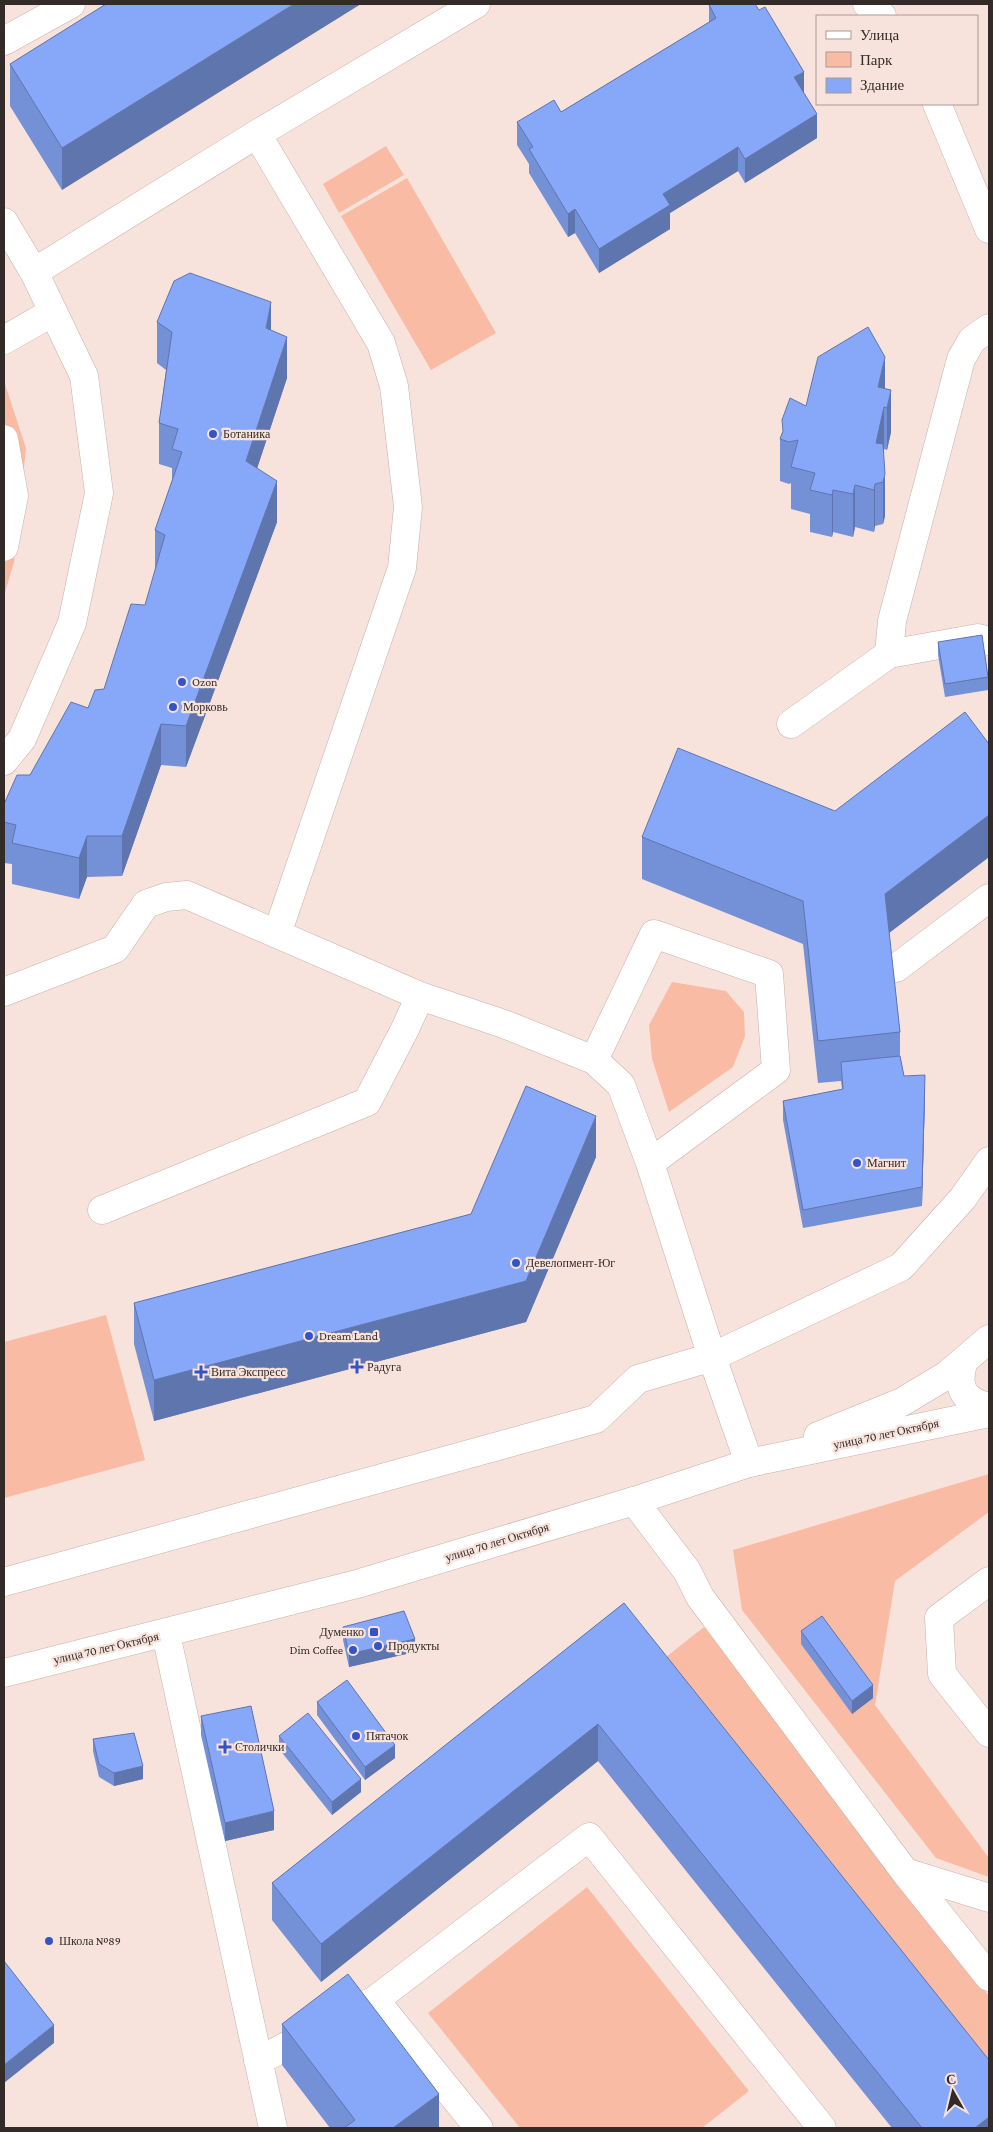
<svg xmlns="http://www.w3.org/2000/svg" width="993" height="2132" viewBox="0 0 993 2132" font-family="'Crimson Pro',serif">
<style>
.green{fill:#fabba5}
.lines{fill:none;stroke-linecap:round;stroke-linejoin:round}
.minor-casing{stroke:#c5b1aa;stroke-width:29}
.major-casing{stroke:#c5b1aa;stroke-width:29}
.minor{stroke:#fff;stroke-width:28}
.major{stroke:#fff;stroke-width:28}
.wall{fill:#7490d6}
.shaded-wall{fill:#5e75ae}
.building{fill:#87a7f9;stroke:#5e75ae}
.poi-dot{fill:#3454c5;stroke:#f8e3dc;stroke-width:2}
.labels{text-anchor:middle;stroke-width:4.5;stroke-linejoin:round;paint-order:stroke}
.poi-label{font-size:12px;fill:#332b28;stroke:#f8e3dc;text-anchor:start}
.street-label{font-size:12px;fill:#332b28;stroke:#f8e3dc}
</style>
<rect width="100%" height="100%" fill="#f8e3dc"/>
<path class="green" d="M386,146L404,175L339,213L323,184Z
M407,178L496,333L431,370L341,216Z
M4,381L26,448L14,562L4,596Z
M672,982L726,991L744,1012L745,1036L733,1067L669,1112L652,1059L649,1025Z
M106,1315L145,1460L4,1498V1342Z
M989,1474V1512L895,1581L875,1705L989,1858V1877L936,1858L742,1610L733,1550Z
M704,1627L989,1996V2076L666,1657Z
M587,1887L749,2091L702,2128H520L428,2013Z"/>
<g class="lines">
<defs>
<path id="minor" d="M867,4L882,16
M4,41L71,4
M937,104L989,229
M257,134L381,343L394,386L408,507L402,568L277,934
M4,222L34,272L84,376L99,493L72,623L22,739L4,761
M34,272L257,134L476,4
M4,340L53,312
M4,439L14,496L4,547
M889,654L892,621L961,359L972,340L989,328
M791,724L889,654L978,638L989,641
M896,968L989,898
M4,992L115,949L146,904L166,897L187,895L420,996L504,1024L594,1060L621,1085L650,1163L712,1357L749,1463
M594,1060L654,934L769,974L776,1070L650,1163
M102,1210L367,1102L405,1029L420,996
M634,1501L687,1571L700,1597L905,1872L989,1977
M989,1581L939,1618L942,1674L989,1733
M4,1582L596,1419L638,1379L712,1357L901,1267L963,1198L989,1161
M166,1634L273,2128
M905,1872L989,1898
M375,2000L479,2128
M258,2061L375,2000L589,1837L822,2128"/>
<path id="major" d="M963,1363C956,1389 964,1401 989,1407
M818,1436L902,1402L947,1375L989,1339
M4,1673L357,1584L634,1501L749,1463L989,1413"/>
</defs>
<use href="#minor" class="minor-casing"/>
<use href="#major" class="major-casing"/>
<use href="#minor" class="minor"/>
<use href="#major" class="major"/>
</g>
<path class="wall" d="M106,4L62,190L10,106V64Z
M709,5L804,93L817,138L745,183L738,171L670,213V229L599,273L575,233L568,237L529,173V164L517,145V122L561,112L709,22Z
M157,322L271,330L287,378L257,468L277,522L186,767L161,765L122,876L87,877L79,899L12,884V864L4,863V804L104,689L145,605L155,571V530L172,481V468L159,464V423L166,370L157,363Z
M885,389L891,432L887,450L884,449L883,453L885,516L883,524L875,526L874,532L855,527L853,537L833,532L832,537L810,532V514L791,509V483L789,484L780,481V439L806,406Z
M938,642L988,677V690L945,697L938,655Z
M989,744V857L889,933L900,1032V1056L904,1076L925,1094L922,1206L803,1228L783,1120V1101L842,1089L841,1081L818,1083L803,944L642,879V837L835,811Z
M596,1157L526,1322L154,1421L134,1344V1303L471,1214Z
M624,1603L989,2128H892L598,1761L321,1982L272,1920V1883Z
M343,1627L415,1652L349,1667L343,1640Z
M801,1631L873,1698L852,1714L801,1644Z
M317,1702L395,1758L365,1780L317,1715Z
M201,1716L274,1830L225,1841L201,1735Z
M279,1736L361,1792L332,1815L279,1749Z
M93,1739L143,1779L114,1786L99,1777L93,1751Z
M282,2024L439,2128H330L282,2065Z"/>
<path class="shaded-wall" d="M294,4H361L62,190V148Z
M804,72V95L794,77Z
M817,114V138L745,183V159Z
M738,147V171L670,213V229L599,273V249L663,194Z
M575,209V233L568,237V214Z
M271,302V343L266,328Z
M287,337V378L246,502V461Z
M885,357V399L878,387Z
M891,390V432L887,450V408Z
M884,407V449L876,485V443Z
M885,474V516L883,524V482Z
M277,481V522L186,767V726Z
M875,484V526L874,532V490Z
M855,485V527L853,537V494Z
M833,490V532L832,537V495Z
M161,724V765L122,876V836Z
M989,815V857L885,936V894Z
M87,836V877L79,899V858Z
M925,1075V1094L922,1206V1187Z
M596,1116V1157L526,1322L154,1421V1380L526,1281Z
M415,1639V1652L349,1667V1654Z
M873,1685V1698L852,1714V1701Z
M598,1724V1761L321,1982V1944Z
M395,1745V1758L365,1780V1767Z
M143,1766V1779L114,1786V1773Z
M361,1779V1792L332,1815V1802Z
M274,1811V1830L225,1841V1823Z
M54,2025V2043L4,2083V2065Z
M439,2094V2128H393Z
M989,2117V2128H975Z"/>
<path class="building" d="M106,4H294L62,148L10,64Z
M711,4H755L759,10L765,7L804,72L794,77L817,114L745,159L738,147L663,194L670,205L599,249L575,209L568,214L529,149L533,147L517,122L554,100L561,112L716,18L709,5Z
M190,273L271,302L266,328L287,337L246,461L277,481L186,726L161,724L122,836H87L79,858L12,843L16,825L4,822V804L17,775H30L71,702L88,708L95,690L104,689L131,604L145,605L165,535L155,530L182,452L172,449L178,429L159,423L172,332L157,322L174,281Z
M868,327L885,357L878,387L891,390L887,408L884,407L876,443L883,444L885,474L883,482L875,484L874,490L855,485L853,494L833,490L832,495L810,490L815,473L791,467L798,440L789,442L780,439L783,431L782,420L790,398L806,406L818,357Z
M982,635L988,677L945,684L938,642Z
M965,712L989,744V815L885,894L900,1032L818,1041L803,901L642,837L678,748L835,811Z
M900,1056L904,1076L925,1075L922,1187L803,1210L783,1101L843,1089L841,1062Z
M526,1086L596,1116L526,1281L154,1380L134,1303L471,1214Z
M624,1603L989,2060V2117L975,2128H922L598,1724L321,1944L272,1883Z
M404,1611L415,1639L349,1654L343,1627Z
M822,1616L873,1685L852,1701L801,1631Z
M347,1680L395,1745L365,1767L317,1702Z
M251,1706L274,1811L225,1823L201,1716Z
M308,1713L361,1779L332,1802L279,1736Z
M134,1733L143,1766L114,1773L99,1764L93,1739Z
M4,1961L54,2025L4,2065Z
M348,1974L439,2094L393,2128H344L355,2120L282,2024Z"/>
<g class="poi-dot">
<circle cx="213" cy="434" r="5"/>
<circle cx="182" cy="682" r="5"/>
<circle cx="173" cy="707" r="5"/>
<circle cx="857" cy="1163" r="5"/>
<circle cx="516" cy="1263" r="5"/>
<circle cx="309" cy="1336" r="5"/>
<path d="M354.5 1359.5h5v5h5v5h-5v5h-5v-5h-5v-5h5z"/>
<path d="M198.5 1364.5h5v5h5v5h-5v5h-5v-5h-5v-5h5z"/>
<rect x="369" y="1627" width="10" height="10" rx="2.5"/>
<circle cx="378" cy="1646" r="5"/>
<circle cx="353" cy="1650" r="5"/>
<circle cx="356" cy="1736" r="5"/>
<path d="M222.5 1739.5h5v5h5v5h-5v5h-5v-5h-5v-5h5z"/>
<circle cx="49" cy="1941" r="5"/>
</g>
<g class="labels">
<g class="poi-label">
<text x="223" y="438">Ботаника</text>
<text x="192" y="686">Ozon</text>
<text x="183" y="711">Морковь</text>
<text x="867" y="1167">Магнит</text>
<text x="526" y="1267">Девелопмент-Юг</text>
<text x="319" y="1340">Dream Land</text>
<text x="367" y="1371">Радуга</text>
<text x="211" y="1376">Вита Экспресс</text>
<text x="364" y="1636" text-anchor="end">Думенко</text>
<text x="388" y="1650">Продукты</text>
<text x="343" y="1654" text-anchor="end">Dim Coffee</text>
<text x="366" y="1740">Пятачок</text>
<text x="235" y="1751">Столички</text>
<text x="59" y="1945">Школа №89</text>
</g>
<g class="street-label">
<text transform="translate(886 1434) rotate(-12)" y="4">улица 70 лет Октября</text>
<text transform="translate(497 1542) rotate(-17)" y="4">улица 70 лет Октября</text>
<text transform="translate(106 1648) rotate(-13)" y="4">улица 70 лет Октября</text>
</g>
</g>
<rect width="993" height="2132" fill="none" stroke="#332b28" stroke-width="10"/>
<rect x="816" y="15" width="162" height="90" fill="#f8e3dc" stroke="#a99994"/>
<rect x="826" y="31" width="25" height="8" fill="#ffffff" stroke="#a99994"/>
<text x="860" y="40" font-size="15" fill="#332b28">Улица</text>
<rect x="826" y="52" width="25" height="15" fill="#fabba5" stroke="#a99994"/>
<text x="860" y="65" font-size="15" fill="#332b28">Парк</text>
<rect x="826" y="78" width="25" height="15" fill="#87a7f9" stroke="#a99994"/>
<text x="860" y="90" font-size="15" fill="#332b28">Здание</text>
<g transform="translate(953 2092) rotate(352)" stroke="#f8e3dc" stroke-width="4" paint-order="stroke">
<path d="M0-4L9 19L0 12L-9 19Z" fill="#332b28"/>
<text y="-8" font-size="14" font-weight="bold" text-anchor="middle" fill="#332b28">С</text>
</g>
</svg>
